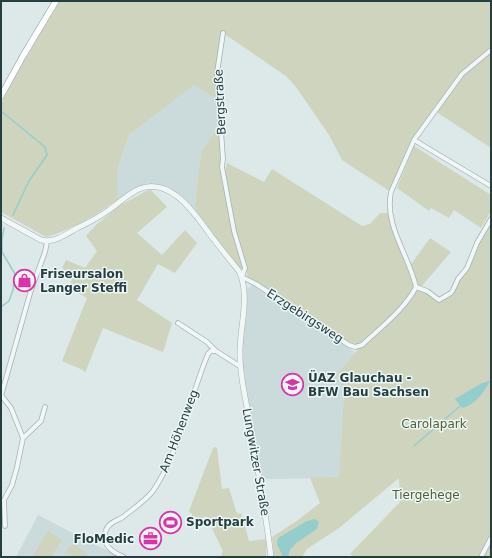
<svg xmlns="http://www.w3.org/2000/svg" width="492" height="558" viewBox="0 0 492 558" font-family="'DejaVu Sans',sans-serif">
<style>
.built{fill:#cbdadb}
.green{fill:#cfd4be}
.water{fill:#94cdcc}
.lines{fill:none;stroke-linecap:round;stroke-linejoin:round}
.stream{stroke:#94cdcc;stroke-width:1.5}
.minor-casing{stroke:#a2b2b3;stroke-width:5.5}
.tertiary-casing{stroke:#a2b2b3;stroke-width:6}
.secondary-casing{stroke:#a2b2b3;stroke-width:7}
.minor{stroke:#f1f6f7;stroke-width:4}
.tertiary{stroke:#f1f6f7;stroke-width:5}
.secondary{stroke:#fff;stroke-width:5.5}
.labels{text-anchor:middle;stroke-width:3;stroke-linejoin:round;paint-order:stroke}
.street-label{font-size:12px;fill:#253f41;stroke:#edf6f6}
.poi-label{font-size:12px;font-weight:bold;fill:#253f41;stroke:#edf6f6;text-anchor:start}
.park-label{font-size:12px;fill:#525f31;stroke:#edf6f6}
</style>
<rect width="100%" height="100%" fill="#dde8e9"/>
<path class="built" d="M194,85L219,101L220,123L201,152L194,214L168,191L147,186L118,203L117,170L129,135Z
M253,285L341,341L355,353L336,375L344,391L339,478L260,479L240,355L244,291Z
M38,515L110,552L117,557H16Z"/>
<path class="green" d="M60,1H491V148L435,111L414,140L391,192L342,160L329,135L296,87L286,76L223,33L217,73L219,101L194,85L129,135L117,170L118,200C96,214 72,230 46,237L1,212V104L26,58Z
M220,123L222,163L234,231L245,268L242,277L194,214L201,152Z
M414,146L491,195V211L481,228L454,210L449,218L431,208L429,211L397,188Z
M227,163L264,182L272,169L362,226L370,224L380,213H390L409,267L430,238L451,252L420,288L439,300L451,293L467,268L473,252L491,220V557H355L350,554L400,502L399,478L339,528L307,549L302,557H274L272,537L298,520L320,503L310,478L339,477L344,391L336,375L362,345L355,347L296,310L292,303L248,278L236,230L225,172Z
M150,189L167,207L137,233L162,255L185,230L197,243L175,273L158,264L137,300L172,323L163,352L103,328L85,373L83,370L62,361L87,298L68,287L74,276L62,268L66,260L85,268L97,251L86,236L96,225L119,206Z
M215,447L217,448L222,489L229,488L236,511L238,514L241,513L249,541L267,539L266,557H221L223,551L206,516L200,519L192,518V514L189,511L213,448Z
M48,531L62,540L51,557H32Z
M72,543L88,554L86,557H74L66,552Z"/>
<path class="water" d="M490,381C485,391 474,406 462,408L455,399L482,383Z
M315,519L319,522L317,529L296,543L290,550L288,557H283L277,544L278,538L307,521Z"/>
<g class="lines">
<path class="stream" d="M1,111L45,147L47,155L29,181L13,215
M1,307L9,301L13,290L15,274L2,252V239L4,228
M414,446L460,406"/>
<defs>
<path id="minor" d="M223,33L217,73L223,159L222,167L234,231L245,268L242,277L256,284L349,345L355,347L362,345C380,328 405,309 416,287
M414,140L491,186
M416,287C409,255 384,226 391,192L414,140L462,74L491,50
M416,287L427,291L439,300L451,293L453,290L458,279L467,268L477,243L491,219
M178,323L207,342L216,351L241,367
M1,395L11,408L23,438L17,467L12,485L4,500L5,526
M1,396L31,290L45,252L47,242
M23,438L41,421L45,407
M124,557C112,552 101,545 106,530C109,522 117,521 123,517C133,509 145,501 153,491C179,453 190,397 208,354L211,351H216
M481,557L491,538"/>
<path id="tertiary" d="M1,218L41,240C54,243 65,235 77,228C88,223 99,217 109,210C119,203 128,194 139,189C172,176 196,216 212,237C221,249 230,260 239,271C251,297 239,328 240,355C240,380 247,404 251,428C258,471 266,514 271,557"/>
<path id="secondary" d="M1,96L23,56L56,1"/>
</defs>
<use href="#minor" class="minor-casing"/>
<use href="#tertiary" class="tertiary-casing"/>
<use href="#secondary" class="secondary-casing"/>
<use href="#minor" class="minor"/>
<use href="#tertiary" class="tertiary"/>
<use href="#secondary" class="secondary"/>
</g>
<defs>
<symbol id="shop-ring" viewBox="-11 -11 22 22"><circle r="9.5" fill="#edf6f6" stroke="#dd33a9" stroke-width="1.5"/><path d="M-5-2.5h2.3a2.7 3.5 0 0 1 5.4 0H5L5.5 6h-11ZM-1.5-2.5h3a1.5 2.3 0 0 0-3 0Z" fill="#dd33a9"/></symbol>
<symbol id="school-ring" viewBox="-11 -11 22 22"><circle r="9.5" fill="#edf6f6" stroke="#dd33a9" stroke-width="1.5"/><path d="M0-5L7-2L0 1L-7-2ZM-4 1L0 2.5L4 1V4Q0 6-4 4Z" fill="#dd33a9"/></symbol>
<symbol id="stadium-ring" viewBox="-11 -11 22 22"><circle r="9.5" fill="#edf6f6" stroke="#dd33a9" stroke-width="1.5"/><path d="M0-5a6.5 5 0 1 0 0 10a6.5 5 0 1 0 0-10ZM-3.5-1.8h7v3.6h-7Z" fill="#dd33a9"/></symbol>
<symbol id="office-ring" viewBox="-11 -11 22 22"><circle r="9.5" fill="#edf6f6" stroke="#dd33a9" stroke-width="1.5"/><path d="M-6-3h4V-5.5h4V-3h4V5H-6ZM-1-4.5V-3h2v-1.5ZM-6 0V1H6V0Z" fill="#dd33a9"/></symbol>
</defs>
<g fill-rule="evenodd">
<use href="#shop-ring" x="12" y="268" width="25" height="25"/>
<use href="#school-ring" x="280" y="372" width="25" height="25"/>
<use href="#stadium-ring" x="158" y="510" width="25" height="25"/>
<use href="#office-ring" x="138" y="526" width="25" height="25"/>
</g>
<g class="labels">
<g class="street-label">
<text transform="translate(220 102) rotate(-93)" y="4">Bergstraße</text>
<text transform="translate(305 316) rotate(33)" y="4">Erzgebirgsweg</text>
<text transform="translate(179 431) rotate(-69)" y="4">Am Höhenweg</text>
<text transform="translate(256 462) rotate(80)" y="4">Lungwitzer Straße</text>
</g>
<g class="poi-label">
<text x="40" y="278">Friseursalon<tspan x="40" dy="14">Langer Steffi</tspan></text>
<text x="308" y="382">ÜAZ Glauchau -<tspan x="308" dy="14">BFW Bau Sachsen</tspan></text>
<text x="186" y="526">Sportpark</text>
<text x="134" y="543" text-anchor="end">FloMedic</text>
</g>
<g class="park-label">
<text x="434" y="428">Carolapark</text>
<text x="426" y="499">Tiergehege</text>
</g>
</g>
<rect width="492" height="558" fill="none" stroke="#253f41" stroke-width="4"/>
</svg>
